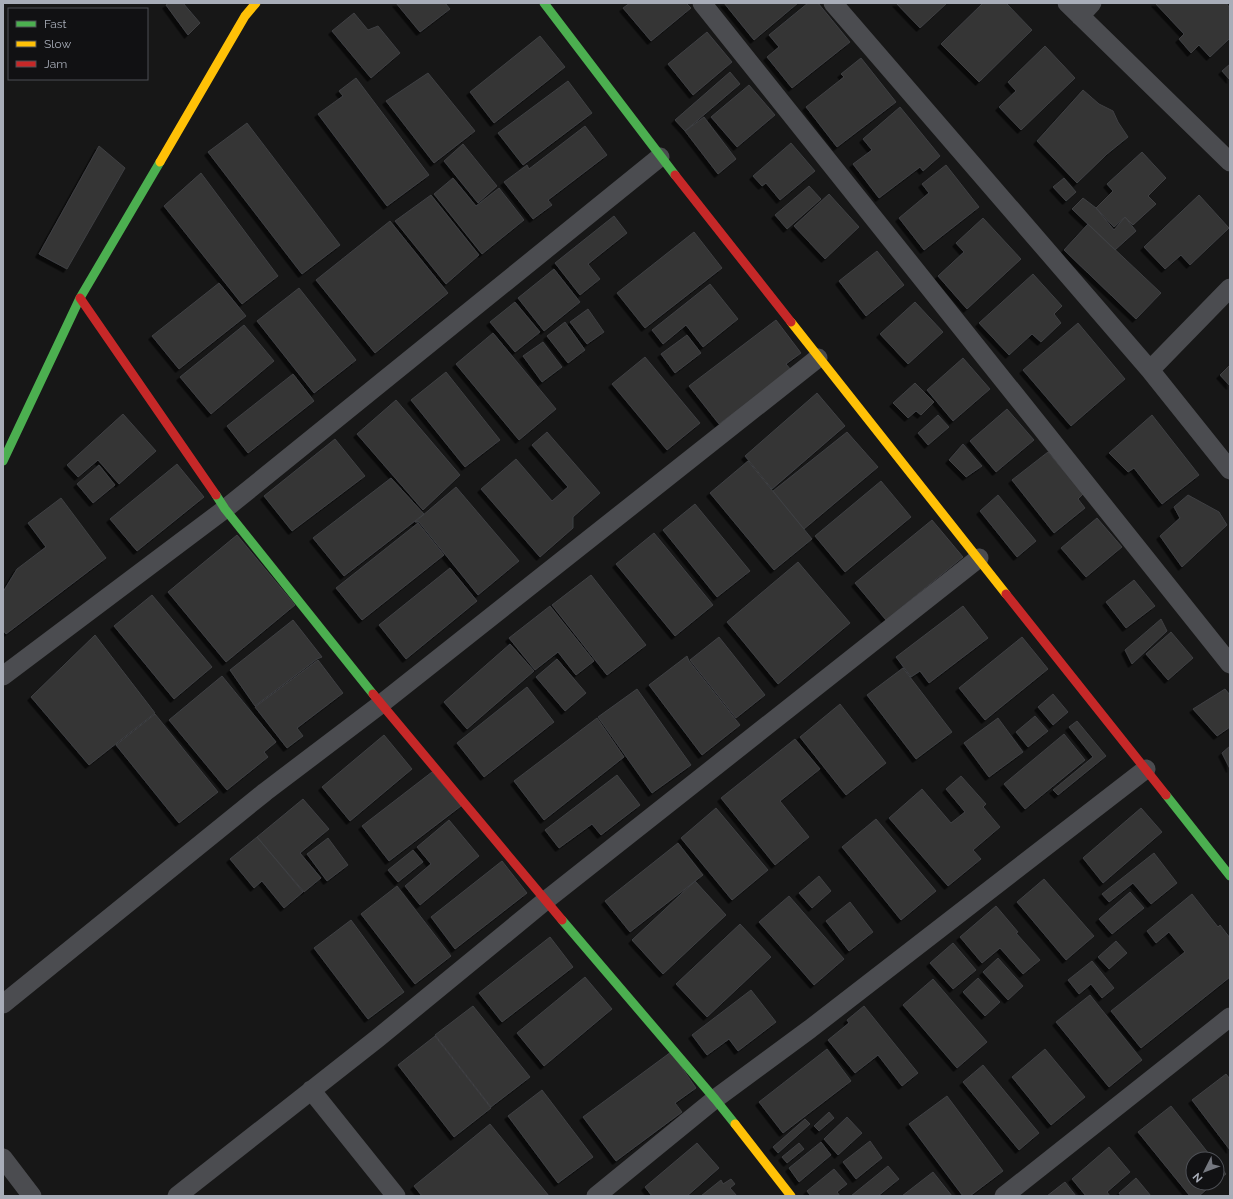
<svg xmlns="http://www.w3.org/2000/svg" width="1233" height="1199" viewBox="0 0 1233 1199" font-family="Raleway,sans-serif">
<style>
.building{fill:#353536;stroke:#3f4043;filter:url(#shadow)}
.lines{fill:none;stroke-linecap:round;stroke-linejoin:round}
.street{stroke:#4b4c50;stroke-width:19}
.fast{stroke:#4caf50;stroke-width:9}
.slow{stroke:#ffc107;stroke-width:9}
.jam{stroke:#c62828;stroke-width:9}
</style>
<defs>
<filter id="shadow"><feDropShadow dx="-3.5" dy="3.5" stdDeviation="0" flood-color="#0009"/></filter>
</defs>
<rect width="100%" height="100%" fill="#171717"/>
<path class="building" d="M169,3H183L200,23L188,35L166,5Z
M396,3H445L450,9L420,32Z
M630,3H686L691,8L651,41L623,8Z
M724,3H798L754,40Z
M808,3H818L850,42L792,88L767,57L779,47L769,35Z
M896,3H947L920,28Z
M983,3H1006L1032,30L979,82L941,44Z
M1155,3H1226L1230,8V38L1210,57L1199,45L1191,53L1179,39L1184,34Z
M354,13L368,30L378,26L400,53L371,78L332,31Z
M707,32L732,62L693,95L668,64Z
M540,36L565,67L494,123L470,92Z
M1045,46L1075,78L1021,130L999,107L1016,91L1008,82Z
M861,58L896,102L837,147L806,107L844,77L841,74Z
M1230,64V80L1222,71Z
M730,72L740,84L685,131L675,120Z
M428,73L475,131L434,163L386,101Z
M356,78L429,175L387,206L318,114L343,96L339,91Z
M568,81L592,113L523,165L498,133Z
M749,85L775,115L737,147L711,117Z
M1083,90L1099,104L1113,111L1118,122L1128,137L1107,154L1077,183L1037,141Z
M900,107L940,156L923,171L920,167L879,198L853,164L872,150L863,139Z
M704,117L736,159L718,174L685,131Z
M247,123L340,245L302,274L208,152Z
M585,126L607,155L548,200L552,205L533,219L504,182L527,165L529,169Z
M791,143L815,171L780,200L766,183L762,186L753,176Z
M463,144L497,186L478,203L444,161Z
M99,146L125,168L67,269L39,254Z
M1142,152L1166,178L1148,196L1156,204L1133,225L1125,217L1114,227L1096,208L1113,191L1107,184Z
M946,165L979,207L924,250L899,218L929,193L922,184Z
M201,173L278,276L242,304L164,206Z
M453,178L476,206L499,188L524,220L482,254L434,194Z
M1064,178L1076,192L1066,201L1053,187Z
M809,186L821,199L787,229L775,215Z
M829,194L859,227L825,259L794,226Z
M431,195L479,255L446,284L395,221Z
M1199,195L1229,228L1190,265L1181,255L1165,269L1144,247Z
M1083,198L1096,208L1114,230L1125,217L1136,231L1115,250L1072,209Z
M614,216L627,233L588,264L600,279L580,295L555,263Z
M983,218L1021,259L967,309L938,276L964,252L956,243Z
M390,221L448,293L375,353L316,280Z
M1088,224L1161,293L1136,319L1064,250Z
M694,232L722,268L645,328L617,293Z
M877,251L904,285L866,316L839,281Z
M554,269L580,302L544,331L518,298Z
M1033,274L1062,306L1054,314L1061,323L1041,342L1032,334L1009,355L979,323Z
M219,283L246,316L179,369L152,336Z
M710,284L738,319L703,347L686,325L663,344L652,330Z
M299,288L356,360L314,393L257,321Z
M515,302L540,332L515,352L490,322Z
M915,302L943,332L908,364L880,334Z
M588,309L604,332L587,344L570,322Z
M776,320L801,353L786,364L791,370L719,424L689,386Z
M565,322L585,350L568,363L547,336Z
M1078,323L1125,379L1071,426L1023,370Z
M244,325L274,361L211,414L180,377Z
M493,333L556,409L519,440L456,364Z
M687,335L701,353L675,373L661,354Z
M543,342L562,367L542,382L523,356Z
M645,357L700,423L667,450L612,384Z
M963,358L990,389L953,421L927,390Z
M1230,365V386L1220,375Z
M446,372L500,440L465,467L411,400Z
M293,374L314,401L248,453L227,426Z
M915,383L934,402L921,415L916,411L908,418L893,403Z
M817,393L845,426L772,489L745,456Z
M396,400L460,475L423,510L357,434Z
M1007,409L1034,440L996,472L970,441Z
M123,414L156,451L119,484L98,460L78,477L67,465Z
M938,415L949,427L928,445L918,433Z
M1152,415L1199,475L1162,504L1134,468L1128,472L1109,453Z
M547,432L600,493L573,517V528L540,557L481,489L516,459L552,501L568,487L532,445Z
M847,432L878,467L804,529L773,491Z
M335,439L365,476L292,531L264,496Z
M963,444L982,466L966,477L949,460Z
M1048,452L1083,494L1078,499L1085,508L1054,533L1012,480Z
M748,461L812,539L774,570L710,493Z
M177,464L204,497L137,551L110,519Z
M99,465L115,485L93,503L77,484Z
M391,478L424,514L344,576L313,538Z
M881,481L911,517L845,572L815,536Z
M456,487L519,561L478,595L419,522H415Z
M998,495L1036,541L1017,557L980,511Z
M1188,495L1219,512L1227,525L1182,567L1160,536L1180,518L1174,507Z
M61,498L106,558L6,634L3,630V592L17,569L46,547L28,523Z
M695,504L750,571L717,597L663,530Z
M1097,518L1122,547L1086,577L1061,548Z
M932,520L963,557L886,620L855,583Z
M418,523L444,555L362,620L336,588Z
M654,533L713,605L675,636L616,564Z
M237,535L295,605L226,662L168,592Z
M798,562L850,623L778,684L727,622Z
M450,568L477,601L406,659L379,625Z
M591,575L646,645L607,675L552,605Z
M1134,580L1155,606L1126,628L1106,602Z
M152,595L212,667L174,699L114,626Z
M550,606L594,661L576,675L558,652L535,670L509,638Z
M963,606L988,638L929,683L920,671L911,677L896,657Z
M1161,619L1167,631L1132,664L1125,650Z
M293,620L322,657L317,659L255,706L230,670Z
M1171,632L1193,658L1168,680L1146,654Z
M95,635L155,713L89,765L31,697Z
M719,637L765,695L736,718L690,660Z
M1022,637L1048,669L985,720L959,688Z
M510,644L534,671L467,729L444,702Z
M687,656L689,661L740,725L702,755L649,685Z
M557,659L586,693L565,711L536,677Z
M318,660L343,693L297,728L303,736L287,748L255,707Z
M903,668L952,732L916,759L867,695Z
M222,676L276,742L264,752L268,757L227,790L169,720Z
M527,687L554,722L484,777L457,743Z
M637,689L691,765L652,793L598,717Z
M1225,689L1230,695V727L1217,736L1193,709Z
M1053,694L1068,712L1053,725L1038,707Z
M840,704L886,763L846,795L800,737Z
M155,714L218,792L179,823L116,745Z
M1035,716L1048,731L1028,747L1016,732Z
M597,718L624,757L544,820L514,781Z
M998,718L1023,752L989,777L964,743Z
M1077,721L1106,756L1058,795L1053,790L1093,757L1069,727Z
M1064,734L1085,760L1025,809L1004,784Z
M384,735L412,769L350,821L322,787Z
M795,739L820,769L780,801L809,837L775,865L721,798Z
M1230,746V769L1222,753Z
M432,772L461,806L389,861L362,826Z
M617,775L640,805L601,835L592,824L559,848L545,830Z
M961,776L986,804L983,807L1000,827L973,850L981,859L948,886L889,818L922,789L951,823L965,812L946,789Z
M303,799L329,829L300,853L321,878L304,892L257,837Z
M716,808L768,870L732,900L681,838Z
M1141,808L1162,832L1103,883L1083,858Z
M876,819L936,891L901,920L842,847Z
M449,820L479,856L420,905L405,886L431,864L417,847Z
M257,837L303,892L284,908L262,881L254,888L230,859Z
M328,838L348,865L327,881L307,854Z
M678,843L703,875L630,932L605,901Z
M413,850L423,862L398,882L388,870Z
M1154,853L1177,883L1151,904L1133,883L1109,902L1102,894Z
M502,861L527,893L455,949L431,917Z
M819,876L831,891L812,908L799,893Z
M1044,879L1094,936L1066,960L1017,902Z
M695,881L726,915L663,974L632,940Z
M397,886L451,956L415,984L361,914Z
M1130,892L1144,908L1112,934L1099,919Z
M1192,894L1218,927L1220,925L1230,938V977L1141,1048L1111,1011L1185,952L1169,932L1156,943L1147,931Z
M789,896L844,959L814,985L759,922Z
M850,902L873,932L849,951L826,921Z
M996,906L1018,932L1016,933L1040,960L1023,974L1000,948L982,963L960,937Z
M351,920L404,992L368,1019L314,948Z
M740,924L771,957L707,1017L676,984Z
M550,937L573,967L502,1022L479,993Z
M1116,941L1127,953L1109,969L1098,957Z
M953,943L976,970L953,989L930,963Z
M998,958L1023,986L1008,1000L983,972Z
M1092,961L1114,988L1102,998L1091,984L1079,994L1068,980Z
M585,977L612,1009L544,1066L517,1033Z
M978,978L1000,1002L985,1016L963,992Z
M933,979L987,1042L957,1068L903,1005Z
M751,990L776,1022L738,1051L729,1039L707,1055L692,1035Z
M1090,995L1142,1060L1109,1087L1056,1022Z
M473,1006L530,1077L491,1107L435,1035Z
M864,1006L918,1073L902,1086L878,1055L855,1073L828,1040L849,1023L847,1020Z
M435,1036L491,1108L454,1137L398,1065Z
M827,1049L851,1081L783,1133L759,1102Z
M1045,1049L1085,1097L1051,1125L1012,1077Z
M671,1052L696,1088L675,1103L682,1112L616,1161L583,1117Z
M983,1065L1039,1133L1019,1150L963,1082Z
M1226,1074L1230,1079V1150L1192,1100Z
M542,1090L593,1157L558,1183L508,1116Z
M947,1096L1003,1171L970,1196H963L909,1124Z
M1171,1106L1213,1159H1193V1183H1214L1199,1196H1190L1138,1132Z
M829,1112L834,1118L819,1131L814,1126Z
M847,1117L862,1133L838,1155L824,1139Z
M805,1119L810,1124L778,1153L773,1147Z
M490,1124L549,1196H422L414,1186Z
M870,1141L882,1158L856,1179L843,1162Z
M821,1142L831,1155L799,1182L789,1168Z
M697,1143L719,1168L687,1196H652L645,1187Z
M799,1143L804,1149L787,1163L782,1157Z
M1109,1147L1130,1172L1107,1192L1110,1196H1086L1072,1179Z
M1217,1163L1226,1174L1217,1181Z
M888,1166L899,1179L878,1196H851Z
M834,1169L847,1184L837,1192L840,1196H811L807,1191Z
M933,1172L952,1196H902Z
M1136,1178L1151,1196H1121L1119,1193Z
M731,1179L735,1184L730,1188L737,1196H701L721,1180L723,1184Z
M1065,1182L1076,1196H1047Z"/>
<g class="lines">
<path class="street" d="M702,3L1230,664
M833,3L1150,370L1230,470
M1067,3L1230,162
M1080,16L1092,3
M1150,370L1230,288
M3,676L225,509L660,157
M3,1004L265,792L381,704L818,358
M311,1090L396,1196
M3,1158L32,1196
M177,1196L378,1038L545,901L979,558
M596,1196L715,1099L810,1029L1146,769
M1004,1196L1230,1017"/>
<path class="fast" d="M544,3L675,175
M3,461L80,298L160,162
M216,495L225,509L373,694
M1166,795L1230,876
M562,920L715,1099L735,1124"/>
<path class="slow" d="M160,162L245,16L256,3
M791,322L1006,594
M735,1124L791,1196"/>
<path class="jam" d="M675,175L791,322
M80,298L216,495
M1006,594L1166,795
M373,694L562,920"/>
</g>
<rect width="1233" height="1199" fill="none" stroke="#a8adb8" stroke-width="8"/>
<rect x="8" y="8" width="140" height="72" fill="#111113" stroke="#4d4f55"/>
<rect x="16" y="21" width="20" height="6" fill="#4caf50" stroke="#4d4f55"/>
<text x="44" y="28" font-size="12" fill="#a8adb8">Fast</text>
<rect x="16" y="41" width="20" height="6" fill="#ffc107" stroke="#4d4f55"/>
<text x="44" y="48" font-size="12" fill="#a8adb8">Slow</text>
<rect x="16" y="61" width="20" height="6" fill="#c62828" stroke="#4d4f55"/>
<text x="44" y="68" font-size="12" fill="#a8adb8">Jam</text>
<g transform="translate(1205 1171) rotate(228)"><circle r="19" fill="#111113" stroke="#4d4f55"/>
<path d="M0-3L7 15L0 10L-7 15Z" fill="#757880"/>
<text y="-6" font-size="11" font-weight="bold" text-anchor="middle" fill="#a8adb8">N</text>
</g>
</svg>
